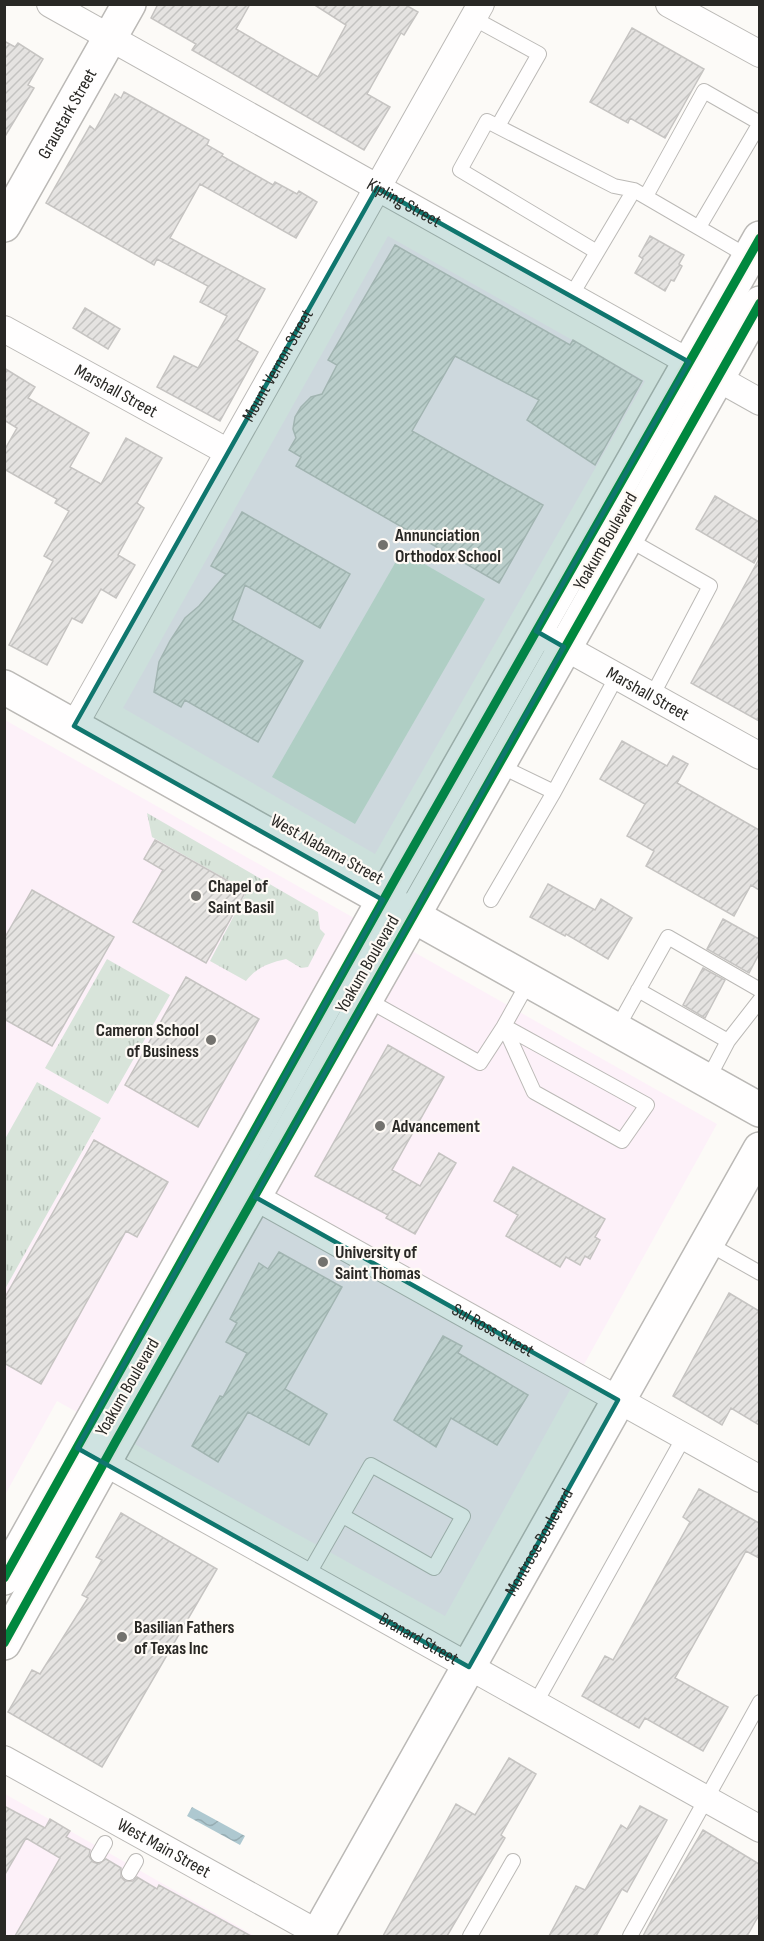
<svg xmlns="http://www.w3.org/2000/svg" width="764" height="1941" viewBox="0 0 764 1941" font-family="'Sofia Sans Condensed',sans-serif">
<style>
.education{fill:#fdf1f9}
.grass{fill:url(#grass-tufts)}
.park{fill:#d8e4da}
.water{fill:url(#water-waves)}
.building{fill:url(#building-hatch);stroke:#c6c4c2;stroke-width:1.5}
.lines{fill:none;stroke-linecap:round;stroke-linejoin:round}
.lane-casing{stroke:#bbb9b6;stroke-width:16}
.street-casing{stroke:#bbb9b6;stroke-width:28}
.secondary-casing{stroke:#bbb9b6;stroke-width:36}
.lane{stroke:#fffefe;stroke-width:14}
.street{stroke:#fffefe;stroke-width:26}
.secondary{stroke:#fffefe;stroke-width:33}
.cycleway-casing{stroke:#fefaf5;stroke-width:13}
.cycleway{stroke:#00873e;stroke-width:9}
.marked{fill:#0f766e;fill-opacity:0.2;stroke:#0f766e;stroke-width:4.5;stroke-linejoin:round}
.poi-dot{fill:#73726e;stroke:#fefaf5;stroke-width:2}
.labels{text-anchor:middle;stroke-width:4.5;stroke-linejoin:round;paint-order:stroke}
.street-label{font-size:18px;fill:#292825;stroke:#fefaf5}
.poi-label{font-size:18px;font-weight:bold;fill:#292825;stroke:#fefaf5;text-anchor:start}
</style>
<defs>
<pattern id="grass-tufts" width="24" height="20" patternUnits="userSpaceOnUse" patternTransform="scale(1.5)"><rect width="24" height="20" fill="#d8e4da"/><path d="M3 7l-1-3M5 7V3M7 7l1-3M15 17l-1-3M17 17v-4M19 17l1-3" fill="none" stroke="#b9c4bb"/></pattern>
<pattern id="water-waves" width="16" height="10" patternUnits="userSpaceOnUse" patternTransform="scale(1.5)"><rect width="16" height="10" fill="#aec8d0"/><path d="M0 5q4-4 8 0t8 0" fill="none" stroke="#96acb2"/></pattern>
<pattern id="building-hatch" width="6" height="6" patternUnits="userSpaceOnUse" patternTransform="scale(1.5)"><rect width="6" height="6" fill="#e5e3e1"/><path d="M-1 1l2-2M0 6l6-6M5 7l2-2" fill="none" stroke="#c4c3c1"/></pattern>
</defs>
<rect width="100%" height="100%" fill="#fcfaf7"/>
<path class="education" d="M388,236L645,381L375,854L123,708Z
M5,720L717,1124L445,1616L57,1401L5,1495Z
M5,1794L255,1936H5Z"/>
<path class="grass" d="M147,813L318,912L320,929L325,934L308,967L301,968L286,959C269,963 257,967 246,981L210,961L247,891L152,837Z
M107,959L170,995L108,1104L45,1068Z
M37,1082L101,1118L5,1289V1139Z"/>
<path class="park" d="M402,551L485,599L355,824L272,777Z"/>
<path class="water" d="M192,1807L245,1836L240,1845L187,1816Z"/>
<path class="building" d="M158,4H250L236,29L318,77L346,25L313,4H404L418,12L404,35L401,33L367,94L390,107L364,150L192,50L196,44L151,18Z
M632,28L704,69L665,138L630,118L628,123L590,102Z
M4,41L15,47L18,43L43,59L28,85L34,88L4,138Z
M124,92L209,140L207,145L223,154L222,156L273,185L275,182L297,194L299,191L317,202L296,238L200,184L170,238L265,289L237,340L258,352L220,421L157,387L174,356L198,368L227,316L200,302L208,286L157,259L154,265L46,203L90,126L95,130L115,94L121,98Z
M650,236L684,255L679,264L682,266L674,281L671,280L665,291L635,273L643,259L639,256Z
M395,245L570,345L573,340L642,381L595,465L527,420L539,400L455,356L412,431L543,505L499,583L296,466L301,457L289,450L296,438L293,429L295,417L301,407L311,397L322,394L337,365L328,360Z
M85,308L120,329L108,349L73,328Z
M4,368L35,387L28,398L89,433L70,467L101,484L126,438L162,458L137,503L144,508L118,555L135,565L116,598L101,589L82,623L72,618L47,665L9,645L53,561L44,556L69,511L55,503L57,499L4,469V451L17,428L4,420Z
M715,496L759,522V553L754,563L696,529Z
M242,512L350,574L320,628L245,585L232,620L303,661L258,742L185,700L181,707L154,692L159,662L170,641L185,618L199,606L226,574L211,566Z
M759,559V721L691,683Z
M622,741L667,766L673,756L688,764L677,783L759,830V890L751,885L734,916L646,866L654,851L627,836L645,804L600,779Z
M155,840L246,891L206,963L133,922L163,870L144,859Z
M548,884L595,910L601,899L632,918L608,959L566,934L565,936L530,917Z
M32,890L114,937L52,1046L4,1019V939Z
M723,919L759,939V954L749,973L707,949Z
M703,968L725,980L705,1018L683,1005Z
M186,977L259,1019L198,1127L125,1085Z
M388,1045L444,1077L392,1170L420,1186L439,1153L456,1163L415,1234L386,1218L388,1215L315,1176Z
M94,1140L168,1182L137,1237L126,1231L41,1384L4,1363V1299Z
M513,1167L605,1219L595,1237L600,1240L590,1259L585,1256L580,1265L566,1257L560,1267L506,1236L518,1215L494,1201Z
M279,1252L342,1287L285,1389L327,1414L309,1445L248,1412L218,1462L192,1446L220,1396L223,1397L247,1353L226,1342L237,1323L230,1319L259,1263L268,1269Z
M729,1293L759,1311V1425L731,1408L722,1425L673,1396Z
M443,1336L462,1346L458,1353L528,1395L497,1445L451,1418L436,1447L394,1420Z
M699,1489L759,1523V1558L746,1551L675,1678L728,1707L703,1751L645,1718L639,1728L582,1696L605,1656L613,1660L690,1522L683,1517Z
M121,1513L217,1569L102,1767L8,1712L32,1670L40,1674L88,1598L82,1595L102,1560L96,1557Z
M509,1758L536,1774L501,1835L505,1838L447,1936H383L456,1804L475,1815Z
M4,1806L45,1828L50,1819L70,1831L66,1837L90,1850L89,1856L93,1862L99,1864L106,1859L121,1868V1877L125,1881H133L137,1877L157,1889L159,1885L251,1936H15L60,1858L26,1838L4,1876Z
M640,1806L667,1820L627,1892L622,1889L596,1936H549L576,1886L585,1890L621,1825L627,1829Z
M703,1830L759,1864V1915L747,1936H643L667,1891Z"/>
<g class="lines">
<defs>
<path id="lane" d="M473,18L539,54L498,126
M646,196L704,91L760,123
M699,227L760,123
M597,252L460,170L487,121L614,186L634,190L749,257
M571,296L634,190
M626,538L710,586L652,696
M554,792L617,676
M491,900L554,792L498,765
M638,990L728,1041
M366,999L480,1063L504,1026
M504,1026L534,1092L622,1141L647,1105L504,1026L529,981
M616,1030L668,937L760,990
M707,1081L728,1041L760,1000
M707,1243L760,1273
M308,1575L371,1465L463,1516L434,1568L343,1516
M535,1704L684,1437
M98,1855L105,1843
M129,1873L136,1861
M470,1936L513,1861
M630,1936L760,1702"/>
<g id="street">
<path id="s1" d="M50,4L760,402"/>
<path d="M669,4L760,54"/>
<path id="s2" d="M4,329L228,452"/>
<path id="s3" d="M550,639L760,756"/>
<path id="s4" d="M74,726L481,4"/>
<path id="s5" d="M239,1188L760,1479"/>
<path id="s6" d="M89,1454L760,1829"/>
<path id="s7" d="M4,1759L323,1936"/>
</g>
<g id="secondary">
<path id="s8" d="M4,225L129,4"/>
<path d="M4,687L760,1110"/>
<path d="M4,1578L398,874L760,238"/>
<path d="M4,1643L116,1441L760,303"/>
<path id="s9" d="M317,1936L760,1149"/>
</g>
</defs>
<use href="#lane" class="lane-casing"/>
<use href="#street" class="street-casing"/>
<use href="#secondary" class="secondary-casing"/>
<use href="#lane" class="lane"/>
<use href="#street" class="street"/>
<use href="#secondary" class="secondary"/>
<defs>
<path id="cycleway" d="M4,1578L398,874L760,238
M4,1643L116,1441L760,303"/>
</defs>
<use href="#cycleway" class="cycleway-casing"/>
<use href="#cycleway" class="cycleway"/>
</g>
<path class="marked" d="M377,188L689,362L536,631L564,647L255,1197L618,1400L469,1667L77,1448L383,900L74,726Z"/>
<g class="poi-dot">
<circle cx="383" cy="545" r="6"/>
<circle cx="196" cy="896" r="6"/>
<circle cx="211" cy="1040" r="6"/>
<circle cx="380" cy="1126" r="6"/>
<circle cx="323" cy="1262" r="6"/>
<circle cx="122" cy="1637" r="6"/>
</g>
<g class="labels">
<g class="street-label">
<text dy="6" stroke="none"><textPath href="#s8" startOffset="128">Graustark Street</textPath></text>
<text dy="6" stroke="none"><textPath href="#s1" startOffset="406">Kipling Street</textPath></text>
<text dy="6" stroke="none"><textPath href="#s4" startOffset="414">Mount Vernon Street</textPath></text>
<text dy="6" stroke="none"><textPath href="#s2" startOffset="128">Marshall Street</textPath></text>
<text transform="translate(605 541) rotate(-60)" y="6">Yoakum Boulevard</text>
<text dy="6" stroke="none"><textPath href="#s3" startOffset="112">Marshall Street</textPath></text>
<text transform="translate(327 849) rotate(29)" y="6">West Alabama Street</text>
<text transform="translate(367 964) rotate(-60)" y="6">Yoakum Boulevard</text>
<text dy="6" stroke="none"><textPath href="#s5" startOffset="291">Sul Ross Street</textPath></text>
<text transform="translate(127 1387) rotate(-60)" y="6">Yoakum Boulevard</text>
<text dy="6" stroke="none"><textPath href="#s9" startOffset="452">Montrose Boulevard</textPath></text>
<text dy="6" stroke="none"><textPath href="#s6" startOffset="378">Branard Street</textPath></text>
<text dy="6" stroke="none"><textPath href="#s7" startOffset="183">West Main Street</textPath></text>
</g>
<g class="poi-label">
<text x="395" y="541">Annunciation<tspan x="395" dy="21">Orthodox School</tspan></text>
<text x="208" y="892">Chapel of<tspan x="208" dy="21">Saint Basil</tspan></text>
<text x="199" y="1036" text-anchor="end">Cameron School<tspan x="199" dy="21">of Business</tspan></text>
<text x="392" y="1132">Advancement</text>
<text x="335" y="1258">University of<tspan x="335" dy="21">Saint Thomas</tspan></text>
<text x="134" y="1633">Basilian Fathers<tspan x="134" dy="21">of Texas Inc</tspan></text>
</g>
</g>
<rect width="764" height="1941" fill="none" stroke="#292825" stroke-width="12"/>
</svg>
